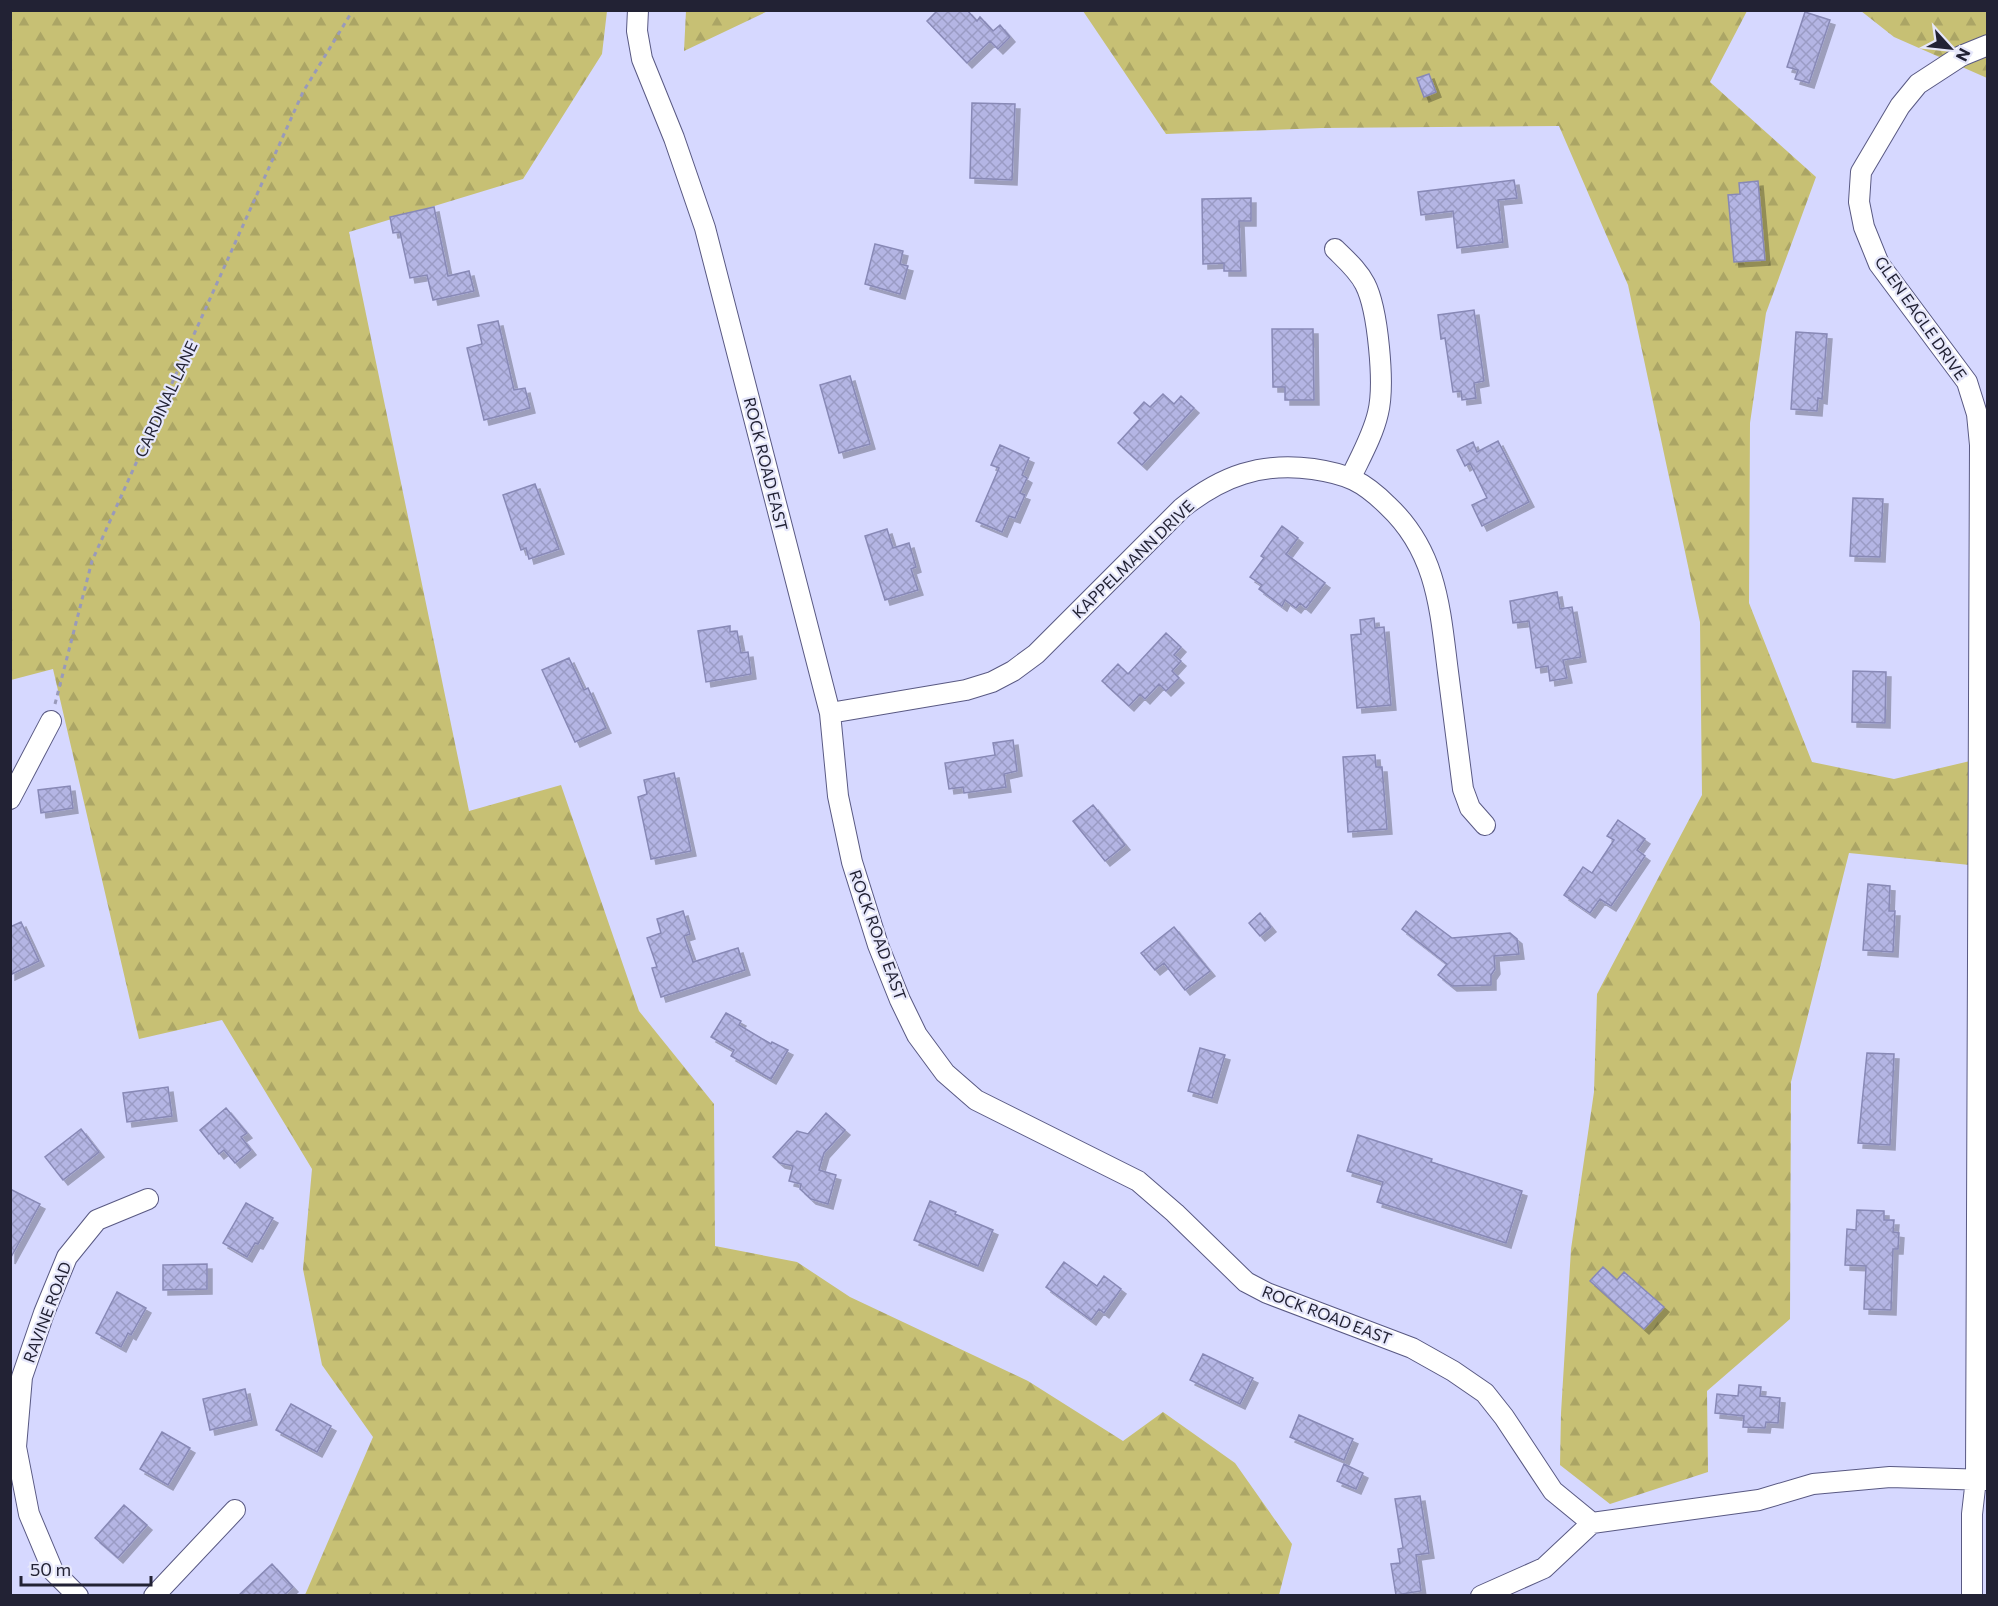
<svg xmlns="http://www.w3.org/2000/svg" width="1998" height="1606" viewBox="0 0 1998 1606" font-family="Commissioner,sans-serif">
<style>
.forest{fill:url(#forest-firs)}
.building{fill:url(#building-cross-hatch);stroke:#8889b6;stroke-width:1.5;filter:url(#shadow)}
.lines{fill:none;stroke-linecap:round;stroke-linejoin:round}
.minor-casing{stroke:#595983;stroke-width:22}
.path{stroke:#999aba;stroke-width:3;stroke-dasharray:4.5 4.5;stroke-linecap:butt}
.minor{stroke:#fff;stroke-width:20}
.labels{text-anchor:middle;stroke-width:4.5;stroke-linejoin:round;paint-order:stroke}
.street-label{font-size:16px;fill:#222234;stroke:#e6e7fb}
</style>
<defs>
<pattern id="forest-firs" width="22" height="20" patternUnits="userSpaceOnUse" patternTransform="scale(1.5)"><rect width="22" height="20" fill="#c7c074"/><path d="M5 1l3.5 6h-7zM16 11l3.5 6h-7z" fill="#aba565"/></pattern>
<pattern id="building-cross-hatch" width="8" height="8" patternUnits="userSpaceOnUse" patternTransform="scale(1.5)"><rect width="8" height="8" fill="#b4b5e4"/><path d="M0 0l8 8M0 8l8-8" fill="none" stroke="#9a9bc4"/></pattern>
<filter id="shadow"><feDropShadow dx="5" dy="5" stdDeviation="0" flood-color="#0004"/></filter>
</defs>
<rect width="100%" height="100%" fill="#d6d8ff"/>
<path class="forest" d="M11,11H607L602,54L523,179L349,232L469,811L561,785L639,1011L714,1104L715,1246L797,1262L850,1297L1028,1381L1123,1441L1163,1412L1235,1463L1292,1544L1279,1595H305L373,1437L322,1365L303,1269L312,1169L222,1020L139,1039L53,669L11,680Z
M686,11V10L768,11L684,51Z
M1083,11H1747L1710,82L1816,177L1766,313L1750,423L1749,603L1812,762L1894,779L1987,757L1988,1053L1979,1057L1980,866L1849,853L1791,1082L1790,1319L1707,1391L1708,1472L1610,1504L1560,1465L1561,1413L1571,1249L1594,1092L1597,994L1702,795L1700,622L1628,285L1559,126L1322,128L1166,134Z
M1861,11H1987V78L1894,37Z"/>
<path class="building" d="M938,10H967L977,21L980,17L993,31L1000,25L1010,37L998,49L990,41L967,63L927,21Z
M1805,12L1830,20L1809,83L1795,79L1798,70L1787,67Z
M1429,74L1436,92L1424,97L1417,78Z
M972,103L1015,104L1012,180L970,178Z
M1514,180L1517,198L1498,200L1503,242L1457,248L1453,211L1421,215L1418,192Z
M1758,181L1765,260L1734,262L1728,195L1740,194L1739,183Z
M1251,198V221H1239L1241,271H1224V263L1203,264L1202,199Z
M434,207L448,276L469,271L474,291L433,300L427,275L410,278L400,232L393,233L390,217Z
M875,244L903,251L900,264L908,266L900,294L865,284Z
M1474,310L1484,381L1474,383L1476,398L1462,400L1461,391L1453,392L1445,338L1441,339L1438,315Z
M498,321L514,390L525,388L530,408L484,420L467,348L482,344L478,325Z
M1272,329H1313L1314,400H1285V387H1273Z
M1796,332L1827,334L1822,399L1818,398L1817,411L1791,409Z
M850,376L870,444L839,453L820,385Z
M1163,394L1174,404L1181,396L1194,408L1142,465L1118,443L1140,419L1134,413L1144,402L1150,407Z
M1498,441L1529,502L1482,526L1472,505L1487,498L1470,463L1465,466L1457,450L1473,442L1477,452Z
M1000,445L1029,458L1022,475L1027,478L1020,493L1025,495L1015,518L1009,516L1002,532L976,521L999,468L991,465Z
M535,484L559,549L529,559L526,548L521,550L503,495Z
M1853,498L1883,499L1880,557L1850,556Z
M1282,526L1298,538L1286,554L1325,583L1306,608L1300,603L1296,608L1285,600L1282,606L1259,589L1262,585L1250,577L1264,558L1261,556Z
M887,529L893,548L909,543L916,567L911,569L918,590L885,600L865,536Z
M1557,592L1560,609L1572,607L1581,657L1563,660L1567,678L1550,681L1548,666L1536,668L1529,621L1513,623L1510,601Z
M1374,618L1375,628L1384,627L1391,705L1357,708L1351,635L1361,634L1360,620Z
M730,626V632L737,631L741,653L748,652L751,674L706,682L698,631Z
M1166,633L1181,647L1174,655L1181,661L1172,671L1179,678L1166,691L1159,684L1145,699L1140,694L1129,706L1102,681L1118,664L1128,674Z
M569,658L584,690L588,688L606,728L575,742L542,670Z
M1853,671L1886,672L1885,723L1852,722Z
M1013,740L1017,771L1004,774L1006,787L964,793L963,787L949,789L945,763L995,755L993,743Z
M1375,755L1376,767H1382L1387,829L1348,832L1343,757Z
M674,773L691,851L651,859L638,797L647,794L644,780Z
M70,786L73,808L41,813L38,790Z
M1093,805L1125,845L1105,861L1073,821Z
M1618,820L1645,839L1637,850L1645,856L1611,906L1600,899L1590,913L1564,895L1583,867L1592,873L1614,840L1607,836Z
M1868,884L1890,886L1889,911H1895L1893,952L1863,950Z
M683,911L690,934L684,936L693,962L738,948L745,970L661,997L652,968L657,967L647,938L661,933L657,919Z
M1416,911L1452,938L1510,933L1517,939L1519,954L1494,956L1495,969L1491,975V985L1452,986L1438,975L1447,964L1402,929Z
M1260,913L1271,927L1260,936L1249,923Z
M21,922L39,961L10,975V927Z
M1174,927L1210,971L1185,990L1164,963L1155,970L1141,953Z
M726,1013L741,1021L739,1025L771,1044L772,1042L788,1050L771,1079L731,1056L734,1050L711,1037Z
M1200,1048L1225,1055L1212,1098L1188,1091Z
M1867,1053L1894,1054L1890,1145L1858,1143Z
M168,1087L172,1116L127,1122L123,1093Z
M226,1108L247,1133L241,1137L251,1150L235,1163L224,1150L219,1154L200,1130Z
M826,1113L845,1130L824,1153L819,1170L836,1175L828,1204L811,1199L800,1189L801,1184L789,1181L793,1166L780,1163L773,1157L797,1131L808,1134Z
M81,1129L99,1152L63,1180L45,1157Z
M1358,1135L1432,1159L1431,1162L1522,1191L1506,1243L1377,1202L1383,1182L1347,1171Z
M10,1189L40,1204L10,1259Z
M930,1201L956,1212L955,1214L993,1230L978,1266L914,1240Z
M246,1203L273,1218L258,1244L255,1243L247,1257L223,1243Z
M1857,1210L1884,1211V1220H1894L1893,1232L1899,1233L1898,1249H1893L1891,1310L1864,1309L1866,1266L1845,1265L1847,1229L1856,1230Z
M1064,1262L1097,1286L1104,1276L1121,1289L1104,1313L1099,1309L1091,1320L1046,1287Z
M207,1264V1289L163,1290V1265Z
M1603,1267L1617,1280L1624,1272L1664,1307L1644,1329L1590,1281Z
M117,1292L146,1308L131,1335L128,1333L121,1347L96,1333Z
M1203,1354L1253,1378L1240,1404L1190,1380Z
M1739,1385L1761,1387L1760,1396L1780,1398L1778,1423L1766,1422L1765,1428L1743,1427L1744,1416L1715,1413L1717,1394L1738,1396Z
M245,1389L252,1420L210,1430L203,1399Z
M291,1404L331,1426L317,1452L276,1430Z
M1299,1415L1353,1439L1344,1460L1290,1437Z
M162,1432L190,1448L168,1485L140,1469Z
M1344,1464L1363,1473L1356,1489L1337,1481Z
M1420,1496L1429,1553L1416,1555L1421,1591L1396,1595L1391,1564L1400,1563L1398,1549L1403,1548L1395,1499Z
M124,1505L147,1525L118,1558L95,1538Z
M272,1564L293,1587L283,1596H238Z"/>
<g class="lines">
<defs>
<path id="minor" d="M638,10L637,31L642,59L674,138L705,228L830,713L838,796L852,862L878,945L900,1000L917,1035L945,1073L976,1100L1138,1181L1175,1213L1246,1282L1267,1293L1412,1348L1453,1371L1485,1393L1504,1417L1553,1491L1592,1523
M1335,249C1346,260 1358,270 1365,284C1378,309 1385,385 1378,413C1373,435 1361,456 1351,477
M830,713L966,690L992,682L1013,671L1036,654L1182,508C1222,476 1261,462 1313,469C1347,474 1363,481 1388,506C1437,552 1440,609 1448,672C1453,711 1458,750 1463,789L1470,808L1485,825
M10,799L51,721
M78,1596L53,1571L29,1514L16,1447L22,1377L44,1313L67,1257L97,1220L148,1199
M154,1596L235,1510
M1481,1596L1544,1568L1592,1523L1759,1500L1813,1484L1890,1477L1988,1480
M1972,1596V1514L1976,1479L1980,445L1977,414L1967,382L1879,264L1864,227L1859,202L1861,172L1900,106L1918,84L1961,56L1988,45"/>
</defs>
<use href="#minor" class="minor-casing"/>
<path class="path" d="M55,704L92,561L303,92L353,10"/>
<use href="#minor" class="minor"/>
</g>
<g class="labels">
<g class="street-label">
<text transform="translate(1921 318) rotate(55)" y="6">GLEN EAGLE DRIVE</text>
<text transform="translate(166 399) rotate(-65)" y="6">CARDINAL LANE</text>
<text transform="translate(766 464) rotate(76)" y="6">ROCK ROAD EAST</text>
<text transform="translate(1133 559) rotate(-44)" y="6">KAPPELMANN DRIVE</text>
<text transform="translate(878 935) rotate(70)" y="6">ROCK ROAD EAST</text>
<text transform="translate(47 1312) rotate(-69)" y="6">RAVINE ROAD</text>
<text transform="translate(1327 1315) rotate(21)" y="6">ROCK ROAD EAST</text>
</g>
</g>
<rect width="1998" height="1606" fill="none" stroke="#222234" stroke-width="24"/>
<g transform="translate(1950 48) rotate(117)" stroke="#e6e7fb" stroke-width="4.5" paint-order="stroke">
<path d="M0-4.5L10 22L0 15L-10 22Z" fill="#222234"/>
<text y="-9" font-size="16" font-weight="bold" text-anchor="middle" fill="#222234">N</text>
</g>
<path d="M21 1576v9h130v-9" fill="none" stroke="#222234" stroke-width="3"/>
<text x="30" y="1576" font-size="18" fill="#222234" stroke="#e6e7fb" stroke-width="4.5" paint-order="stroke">50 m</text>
</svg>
